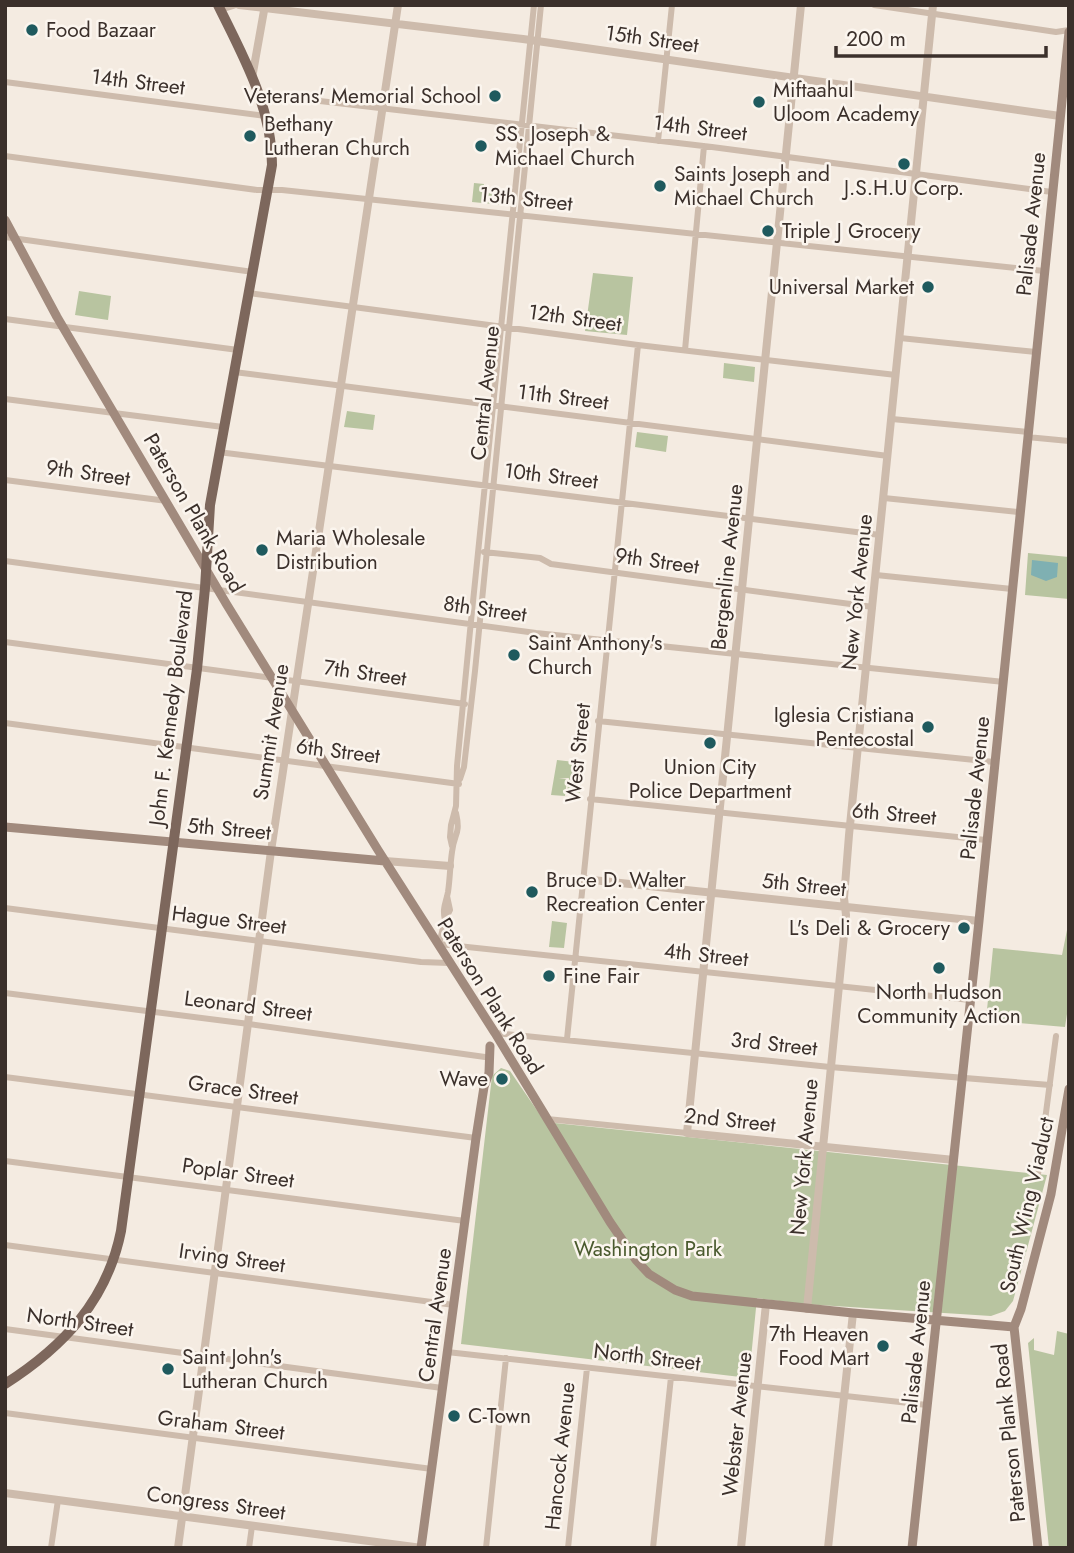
<svg xmlns="http://www.w3.org/2000/svg" width="1074" height="1553" viewBox="0 0 1074 1553" font-family="Jost,sans-serif">
<style>
.green{fill:#b8c4a0}
.water{fill:#7fb0b2}
.lines{fill:none;stroke-linecap:round;stroke-linejoin:round}
.minor{stroke:#cdbbac;stroke-width:6}
.tertiary{stroke:#cdbbac;stroke-width:8}
.secondary{stroke:#a18a7d;stroke-width:9}
.primary{stroke:#7d675c;stroke-width:10}
.poi-dot{fill:#1f5a5e;stroke:#fbf5ee;stroke-width:2.5}
.labels{text-anchor:middle;stroke-width:5;stroke-linejoin:round;paint-order:stroke}
.poi-label{font-size:21px;fill:#3b302b;stroke:#fbf5ee;text-anchor:start}
.street-label{font-size:21px;fill:#3b302b;stroke:#fbf5ee}
.park-label{font-size:21px;fill:#4a5a2e;stroke:#fbf5ee}
</style>
<rect width="100%" height="100%" fill="#f4ebe1"/>
<path class="green" d="M474,183L484,184L483,192L504,194L503,205L472,202Z
M593,273L633,277L627,335L585,331Z
M79,291L111,296L108,320L75,315Z
M724,363L755,367L754,382L723,378Z
M347,411L375,415L373,430L344,427Z
M637,432L668,436L666,452L635,447Z
M1028,553L1069,557V599L1025,595Z
M557,760L583,763L582,779H569L581,780L580,793L567,792L569,778H559L567,779L565,796L551,795Z
M1069,920V1001L1065,1027L986,1020L993,948L1062,955Z
M552,921L567,923L564,948L549,947Z
M501,1068L510,1071L545,1122L1047,1175L1013,1301L1005,1311L991,1316L803,1304L757,1298L749,1378L461,1344L492,1076Z
M1057,1331L1069,1334V1548H1049L1028,1343L1034,1338V1350L1054,1355Z"/>
<path class="water" d="M1032,560L1058,563L1057,577L1046,581L1031,575Z"/>
<g class="lines">
<path class="minor" d="M874,5L1056,32L1069,30
M5,82L266,116
M260,94L712,147L1052,192
M658,141L672,5
M5,156L257,190H282L1044,271
M5,237L253,272
M249,293L638,345L896,375
M5,319L238,350
M900,338L1036,352
M685,350L704,146
M234,372L888,456
M5,399L223,427
M892,419L1028,432
M1027,437L1069,441
M218,452L880,535
M5,480L167,501
M884,498L1019,512
M484,552L540,558L551,564L873,607
M5,561L536,633L1004,682
M876,575L1012,589
M5,642L465,704
M598,721L994,762
M5,723L459,784
M460,779L464,767L475,671L541,5
M590,799L986,840
M452,846L450,837L451,825L456,806L457,766L470,631L534,5
M447,896L450,910L445,920L439,944L970,1000
M5,908L421,962L449,963
M445,920C442,908 446,903 448,892C450,879 450,865 452,852C454,833 461,835 456,813
M5,993L249,1024L485,1057
M495,1033L830,1067L1050,1085
M567,1039L638,345
M5,1077L476,1138
M547,1119L687,1133
M5,1161L465,1221
M1038,1174L1056,1036
M5,1245L454,1305
M5,1329L442,1388
M447,1352L927,1405
M5,1413L432,1469
M51,1548L58,1500
M249,1548L252,1526
M486,1548L506,1358
M568,1548L587,1368
M653,1548L671,1377"/>
<path class="tertiary" d="M239,5L523,39L1060,116
M801,5L687,1133L954,1160
M220,9L233,5
M252,78L265,5
M385,861L450,866
M583,879L979,921
M807,1309L846,915L844,898L849,835L933,5
M5,1493L422,1548
M178,1548L271,851L398,5
M741,1548L766,1304
M828,1548L853,1313"/>
<path class="secondary" d="M5,220L57,317L227,605L378,850L495,1033L610,1222L636,1260L649,1274L675,1290L692,1296L853,1313L1014,1327
M5,827L385,861
M1014,1327L1021,1309L1051,1194L1069,1089
M1014,1327L1038,1548
M421,1548L476,1138L484,1087L489,1073L490,1046
M912,1548L979,921L1069,32"/>
<path class="primary" d="M5,1384C63,1347 107,1301 121,1231L197,669L205,588L210,505L272,165C272,107 243,56 218,5"/>
</g>
<g class="poi-dot">
<circle cx="32" cy="30" r="7"/>
<circle cx="495" cy="96" r="7"/>
<circle cx="759" cy="102" r="7"/>
<circle cx="250" cy="136" r="7"/>
<circle cx="481" cy="146" r="7"/>
<circle cx="904" cy="164" r="7"/>
<circle cx="660" cy="186" r="7"/>
<circle cx="768" cy="231" r="7"/>
<circle cx="928" cy="287" r="7"/>
<circle cx="262" cy="550" r="7"/>
<circle cx="514" cy="655" r="7"/>
<circle cx="928" cy="727" r="7"/>
<circle cx="710" cy="743" r="7"/>
<circle cx="532" cy="892" r="7"/>
<circle cx="964" cy="928" r="7"/>
<circle cx="939" cy="968" r="7"/>
<circle cx="549" cy="976" r="7"/>
<circle cx="502" cy="1079" r="7"/>
<circle cx="883" cy="1346" r="7"/>
<circle cx="168" cy="1369" r="7"/>
<circle cx="454" cy="1416" r="7"/>
</g>
<g class="labels">
<g class="poi-label">
<text x="46" y="37">Food Bazaar</text>
<text x="773" y="97">Miftaahul<tspan x="773" dy="24">Uloom Academy</tspan></text>
<text x="481" y="103" text-anchor="end">Veterans' Memorial School</text>
<text x="264" y="131">Bethany<tspan x="264" dy="24">Lutheran Church</tspan></text>
<text x="495" y="141">SS. Joseph &amp;<tspan x="495" dy="24">Michael Church</tspan></text>
<text x="674" y="181">Saints Joseph and<tspan x="674" dy="24">Michael Church</tspan></text>
<text x="904" y="195" text-anchor="middle">J.S.H.U Corp.</text>
<text x="782" y="238">Triple J Grocery</text>
<text x="914" y="294" text-anchor="end">Universal Market</text>
<text x="276" y="545">Maria Wholesale<tspan x="276" dy="24">Distribution</tspan></text>
<text x="528" y="650">Saint Anthony's<tspan x="528" dy="24">Church</tspan></text>
<text x="914" y="722" text-anchor="end">Iglesia Cristiana<tspan x="914" dy="24">Pentecostal</tspan></text>
<text x="710" y="774" text-anchor="middle">Union City<tspan x="710" dy="24">Police Department</tspan></text>
<text x="546" y="887">Bruce D. Walter<tspan x="546" dy="24">Recreation Center</tspan></text>
<text x="950" y="935" text-anchor="end">L's Deli &amp; Grocery</text>
<text x="563" y="983">Fine Fair</text>
<text x="939" y="999" text-anchor="middle">North Hudson<tspan x="939" dy="24">Community Action</tspan></text>
<text x="488" y="1086" text-anchor="end">Wave</text>
<text x="869" y="1341" text-anchor="end">7th Heaven<tspan x="869" dy="24">Food Mart</tspan></text>
<text x="182" y="1364">Saint John's<tspan x="182" dy="24">Lutheran Church</tspan></text>
<text x="468" y="1423">C-Town</text>
</g>
<g class="street-label">
<text transform="translate(652 39) rotate(8)" y="7">15th Street</text>
<text transform="translate(138 82) rotate(7)" y="7">14th Street</text>
<text transform="translate(700 128) rotate(7)" y="7">14th Street</text>
<text transform="translate(526 199) rotate(6)" y="7">13th Street</text>
<text transform="translate(1031 224) rotate(-84)" y="7">Palisade Avenue</text>
<text transform="translate(575 318) rotate(8)" y="7">12th Street</text>
<text transform="translate(485 393) rotate(-84)" y="7">Central Avenue</text>
<text transform="translate(563 397) rotate(7)" y="7">11th Street</text>
<text transform="translate(88 473) rotate(8)" y="7">9th Street</text>
<text transform="translate(551 476) rotate(7)" y="7">10th Street</text>
<text transform="translate(194 513) rotate(60)" y="7">Paterson Plank Road</text>
<text transform="translate(657 561) rotate(8)" y="7">9th Street</text>
<text transform="translate(727 567) rotate(-84)" y="7">Bergenline Avenue</text>
<text transform="translate(857 592) rotate(-84)" y="7">New York Avenue</text>
<text transform="translate(485 609) rotate(8)" y="7">8th Street</text>
<text transform="translate(365 673) rotate(8)" y="7">7th Street</text>
<text transform="translate(171 708) rotate(-83)" y="7">John F. Kennedy Boulevard</text>
<text transform="translate(271 732) rotate(-81)" y="7">Summit Avenue</text>
<text transform="translate(338 751) rotate(7)" y="7">6th Street</text>
<text transform="translate(578 753) rotate(-84)" y="7">West Street</text>
<text transform="translate(975 788) rotate(-84)" y="7">Palisade Avenue</text>
<text transform="translate(894 814) rotate(5)" y="7">6th Street</text>
<text transform="translate(229 829) rotate(5)" y="7">5th Street</text>
<text transform="translate(804 885) rotate(6)" y="7">5th Street</text>
<text transform="translate(229 920) rotate(7)" y="7">Hague Street</text>
<text transform="translate(706 955) rotate(6)" y="7">4th Street</text>
<text transform="translate(490 996) rotate(58)" y="7">Paterson Plank Road</text>
<text transform="translate(248 1006) rotate(7)" y="7">Leonard Street</text>
<text transform="translate(774 1044) rotate(6)" y="7">3rd Street</text>
<text transform="translate(243 1090) rotate(8)" y="7">Grace Street</text>
<text transform="translate(730 1120) rotate(6)" y="7">2nd Street</text>
<text transform="translate(804 1157) rotate(-85)" y="7">New York Avenue</text>
<text transform="translate(238 1173) rotate(8)" y="7">Poplar Street</text>
<text transform="translate(1027 1205) rotate(-77)" y="7">South Wing Viaduct</text>
<text transform="translate(232 1258) rotate(8)" y="7">Irving Street</text>
<text transform="translate(435 1315) rotate(-82)" y="7">Central Avenue</text>
<text transform="translate(80 1322) rotate(8)" y="7">North Street</text>
<text transform="translate(916 1352) rotate(-84)" y="7">Palisade Avenue</text>
<text transform="translate(647 1357) rotate(7)" y="7">North Street</text>
<text transform="translate(737 1424) rotate(-84)" y="7">Webster Avenue</text>
<text transform="translate(221 1425) rotate(7)" y="7">Graham Street</text>
<text transform="translate(1009 1433) rotate(-96)" y="7">Paterson Plank Road</text>
<text transform="translate(560 1456) rotate(-84)" y="7">Hancock Avenue</text>
<text transform="translate(216 1503) rotate(8)" y="7">Congress Street</text>
</g>
<g class="park-label">
<text x="648" y="1256">Washington Park</text>
</g>
</g>
<rect width="1074" height="1553" fill="none" stroke="#3b302b" stroke-width="14"/>
<path d="M836 46v10h210v-10" fill="none" stroke="#3b302b" stroke-width="3.5"/>
<text x="846" y="46" font-size="21" fill="#3b302b" stroke="#fbf5ee" stroke-width="5" paint-order="stroke">200 m</text>
</svg>
